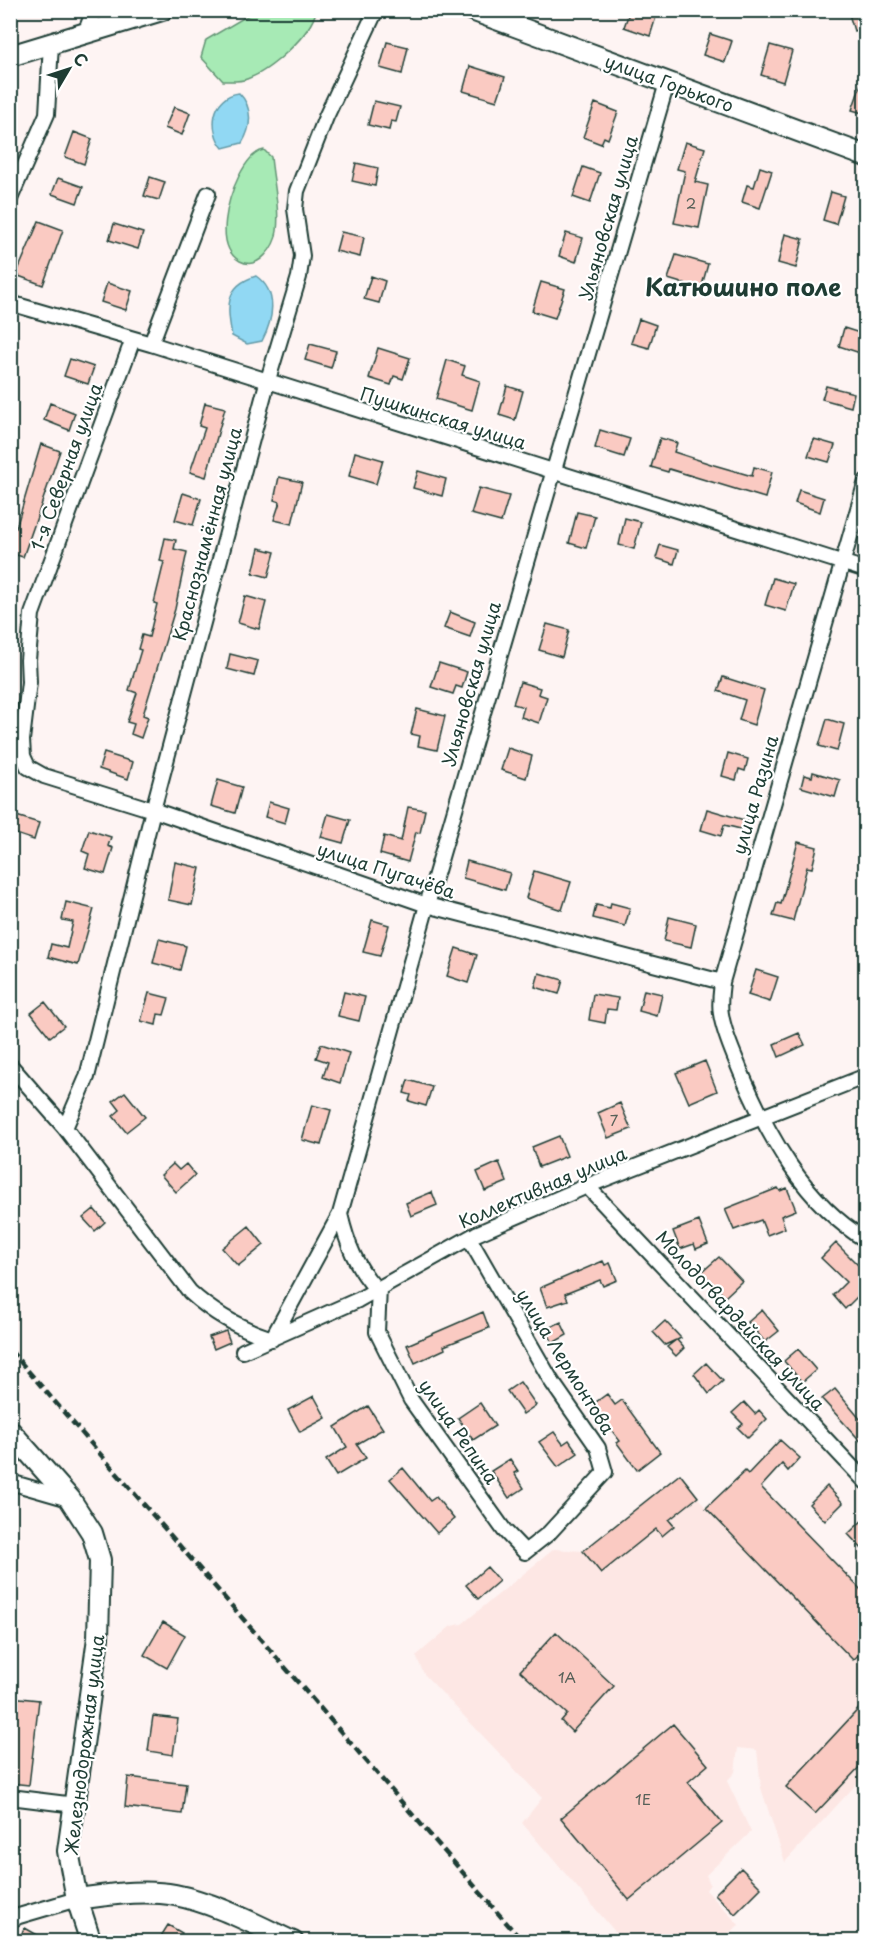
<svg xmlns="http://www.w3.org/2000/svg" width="876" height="1952" viewBox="0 0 876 1952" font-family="'Playpen Sans',sans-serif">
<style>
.built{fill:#fde7e4}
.green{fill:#a7eab5;stroke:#639474;stroke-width:1.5}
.water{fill:#91d8f3;stroke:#639aa7;stroke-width:1.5}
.building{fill:#facac2;stroke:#1f3d34;stroke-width:1.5}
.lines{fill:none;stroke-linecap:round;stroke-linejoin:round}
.street-casing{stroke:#1f3d34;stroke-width:18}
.secondary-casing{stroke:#1f3d34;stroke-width:24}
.street{stroke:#fff;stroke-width:14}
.secondary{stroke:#fff;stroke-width:20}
.rail{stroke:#1f3d34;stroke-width:4.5;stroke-dasharray:9 4.5;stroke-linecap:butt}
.labels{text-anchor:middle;stroke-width:4.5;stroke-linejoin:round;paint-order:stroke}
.number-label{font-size:15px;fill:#566058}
.street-label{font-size:18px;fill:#1f3d34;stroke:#fff}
.district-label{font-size:24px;font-weight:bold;fill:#1f3d34;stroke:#fff}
</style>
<rect width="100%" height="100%" fill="#fef4f3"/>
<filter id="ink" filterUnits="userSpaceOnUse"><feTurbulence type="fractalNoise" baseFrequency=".0167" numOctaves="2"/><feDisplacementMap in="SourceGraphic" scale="12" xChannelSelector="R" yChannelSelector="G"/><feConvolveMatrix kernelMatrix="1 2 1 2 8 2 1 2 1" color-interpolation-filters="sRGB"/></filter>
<g filter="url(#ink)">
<path class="built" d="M745,1471L865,1595V1780L863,1777L785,1862L761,1788L757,1750L738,1748L735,1772L727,1781L751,1832L706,1875L710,1884L706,1890L739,1925L719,1941H623L522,1823L542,1798L424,1674L416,1656L451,1626L462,1624L554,1549L583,1551L680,1474L706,1508Z"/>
<path class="green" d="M257,10L316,11C311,35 270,71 247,79C239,82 231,81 223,81L201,57L206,40Z
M264,150L271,157C273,180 280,208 277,231C275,246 259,271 240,261C213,246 229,196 239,176C244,166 252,152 264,150Z"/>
<path class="water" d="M239,93C253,107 252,127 242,143L223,148C208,131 211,96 239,93Z
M256,276C279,292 273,320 262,341L247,344L232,336C227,307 224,286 256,276Z"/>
<path class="building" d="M630,10L656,17L650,36L624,27Z
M861,10H866V27L854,31L849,14Z
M710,34L732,41L725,62L703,55Z
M387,42L408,47L402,74L380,68Z
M770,45L792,51L783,82L761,75Z
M470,66L505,77L497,101L463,91Z
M864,76H866V114L852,110Z
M374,101L400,107L396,122L391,121L389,130L368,125Z
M595,103L618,112L608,139L604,137L601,144L583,137Z
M174,107L190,113L182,135L165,128Z
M74,132L92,139L84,164L65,157Z
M685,142L705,148L695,182L708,185L699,228L674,223L685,171L677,169Z
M356,163L378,168L375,186L352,181Z
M583,167L600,173L590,203L573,197Z
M760,167L772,171L760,208L742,202L747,185L754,187Z
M150,177L165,182L159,200L144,196Z
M58,178L83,187L77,203L52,194Z
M831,192L844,196L836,224L823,220Z
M39,221L63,230L43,285L16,275Z
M114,224L143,233L138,249L109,240Z
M341,232L364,237L360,257L336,251Z
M566,233L583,238L576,262L559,256Z
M785,234L803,239L796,268L778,263Z
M676,255L708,264L701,289L668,279Z
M371,276L385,281L379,303L364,299Z
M541,282L565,289L555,318L532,311Z
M107,283L132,291L126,310L101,302Z
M639,319L656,325L649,348L631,343Z
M844,328L866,335V355L839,346Z
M310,344L336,351L331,368L305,360Z
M378,348L410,358L403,379L394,376L391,385L369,378Z
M70,359L94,367L88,384L64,376Z
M447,360L465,366L462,375L480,381L472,410L436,399Z
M507,386L523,391L515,420L499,415Z
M826,386L854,393L851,407L822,399Z
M50,403L75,413L69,430L44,420Z
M205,403L225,408L206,477L190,472L205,428L199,426Z
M600,430L630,439L624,457L595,448Z
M660,438L677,443L674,452L714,465L752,476L754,467L772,472L765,498L669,469L668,472L651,467Z
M814,439L835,445L829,462L808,456Z
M41,444L60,451L23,557L10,553V536L14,527L16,528Z
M355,452L383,460L376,484L349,476Z
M418,471L446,479L442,496L413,488Z
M279,477L302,482L292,524L274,520L280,502L274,500Z
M479,488L509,496L501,522L471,514Z
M799,490L824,498L820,512L795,503Z
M183,493L201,499L193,525L175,520Z
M577,512L595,516L586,548L569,543Z
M625,518L641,522L634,549L619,545Z
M165,538L176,540L174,549L187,552L175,609L143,715L148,717L141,738L131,734L134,724L127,722L137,693L129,690L141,650L138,649L142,635L149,637L157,604L154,603L164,562L160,561Z
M660,545L678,550L674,564L656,558Z
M259,548L275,552L268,577L253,573Z
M773,578L794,584L786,611L765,605Z
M245,596L266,602L259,629L238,623Z
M450,612L475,622L470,637L444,628Z
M547,624L569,630L562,657L539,650Z
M230,654L258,661L254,676L227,669Z
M439,663L467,672L462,688L456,686L453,694L431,687Z
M723,677L764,690L754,725L739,720L745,700L718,691Z
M520,682L540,688L538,694L547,697L539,723L521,717L524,707L513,704Z
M417,709L445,716L437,750L418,746L420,736L411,734Z
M827,719L844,724L837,751L819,746Z
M508,748L532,756L526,778L501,770Z
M104,753L133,762L128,779L99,769Z
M728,753L748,759L745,771L739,769L736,780L722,776Z
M813,772L840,780L835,797L801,787L804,775L812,777Z
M218,780L242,787L235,813L211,806Z
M269,802L289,808L285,823L265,817Z
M408,807L425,810L420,833L416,832L408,862L380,854L384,836L401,841Z
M707,809L751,822L749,831L724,825L721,836L701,830Z
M10,814L39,823L34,840L10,832Z
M328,814L350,820L343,843L321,837Z
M89,830L111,837L108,846L113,848L105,874L85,868L89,854L82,851Z
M798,842L817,847L812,868L807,867L793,921L773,916L777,903L781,904Z
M467,861L510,873L505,890L463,878Z
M175,862L200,868L192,905L168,900Z
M534,871L571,882L562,910L526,898Z
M66,902L94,909L78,965L48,957L51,944L67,948L73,922L62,920Z
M611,903L630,908L625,926L593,918L596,905L610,908Z
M669,917L696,924L691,947L664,941Z
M372,920L389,925L380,956L363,952Z
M159,939L186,946L180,970L153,963Z
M456,948L477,955L468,983L447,976Z
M756,970L778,977L770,1002L748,995Z
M539,973L563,980L559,994L535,987Z
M644,990L662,994L657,1016L639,1011Z
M344,992L365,997L359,1021L338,1016Z
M149,993L169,998L164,1015L158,1014L156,1025L141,1021Z
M593,994L618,998L616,1010L607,1009L605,1023L589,1020Z
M45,1002L64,1026L50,1037L31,1013Z
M799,1033L805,1045L779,1057L774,1044Z
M321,1044L349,1053L340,1083L323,1077L328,1062L316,1058Z
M705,1061L717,1091L689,1103L676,1073Z
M408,1080L432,1087L426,1106L409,1101L411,1095L404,1093Z
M125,1092L145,1117L126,1132L113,1116L120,1110L113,1101Z
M620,1103L631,1129L608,1138L598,1113Z
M312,1105L331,1110L321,1145L302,1140Z
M559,1136L567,1156L539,1167L532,1147Z
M499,1162L507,1182L485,1191L477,1172Z
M173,1164L179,1170L186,1164L195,1175L176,1192L161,1175Z
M778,1188L780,1191L787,1188L796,1210L781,1216L785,1228L767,1235L761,1220L734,1230L725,1209Z
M432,1192L437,1205L411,1216L406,1203Z
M94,1209L105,1222L95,1231L83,1218Z
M699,1221L708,1244L696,1249L694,1244L680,1249L673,1231Z
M249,1226L264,1245L238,1266L222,1248Z
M836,1243L866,1273V1300L860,1294L845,1309L833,1295L846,1282L821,1258Z
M719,1257L742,1281L725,1297L702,1272Z
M603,1261L605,1265L610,1263L617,1280L603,1286L600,1280L565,1294L568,1300L547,1307L540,1288Z
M762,1310L779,1331L765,1342L748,1322Z
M483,1312L489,1328L444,1346L445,1349L415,1363L407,1345Z
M665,1321L681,1338L677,1340L684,1348L676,1356L667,1347L676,1340L665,1345L653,1332Z
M561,1322L567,1335L553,1343L546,1329Z
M226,1331L230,1342L214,1349L209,1337Z
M798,1349L816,1370L802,1382L784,1361Z
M706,1363L723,1381L709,1394L694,1374Z
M520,1382L536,1405L523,1414L507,1391Z
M835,1389L866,1426V1447L822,1399Z
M607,1394L615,1405L622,1400L660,1452L637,1470L617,1443L620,1441L592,1405Z
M314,1396L326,1418L300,1432L288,1410Z
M744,1402L755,1414L759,1410L767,1419L748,1438L738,1428L743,1424L732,1413Z
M480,1403L495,1426L473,1440L458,1418Z
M368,1406L383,1429L357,1444L366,1458L336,1476L326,1460L347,1447L335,1427Z
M554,1432L563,1444L569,1440L578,1453L558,1467L539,1442Z
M780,1440L800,1458L788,1471L782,1464L761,1487L866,1595V1648L853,1660L706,1508L745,1471L748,1474Z
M510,1459L518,1471L514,1473L524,1488L509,1498L491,1471Z
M403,1468L430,1501L436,1497L454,1519L437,1533L390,1479Z
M680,1474L698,1497L669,1520L674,1526L662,1536L656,1529L601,1573L583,1551Z
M827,1486L843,1503L825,1521L809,1504Z
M866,1517V1553L848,1534Z
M487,1567L499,1581L478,1599L466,1585Z
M163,1622L185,1635L167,1668L144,1655Z
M556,1632L614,1686L572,1732L561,1721L567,1714L520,1671Z
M10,1697L39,1700L29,1785L10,1783Z
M866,1701V1760L815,1814L786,1787Z
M153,1716L178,1719L173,1755L148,1751Z
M673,1724L708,1765L688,1782L722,1823L629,1900L561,1818Z
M128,1777L186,1784L182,1814L125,1807Z
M741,1868L761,1888L735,1914L715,1894Z
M168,1925L182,1933L177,1941H158Z
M25,1928L48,1941H17Z"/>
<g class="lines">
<defs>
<path id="street" d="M85,33L94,10
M10,199L47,114L51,44
M10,303L151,344L866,570
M133,339L32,614L28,660L29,682L22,740L23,756L28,767L44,776L153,810L427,905L722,982
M151,344L208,194
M866,481L722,982C721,992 719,1004 721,1014C724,1034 733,1052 740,1070C767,1134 804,1203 866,1240
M10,1065L65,1128L190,1292C214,1314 241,1329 272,1339L340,1214
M65,1128L87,1077L153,810L267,383L299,277L302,256L295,209L297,191L326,117L376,10
M587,1186L866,1482
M379,1288L377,1332L411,1400L504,1530L525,1552L549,1533L605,1472L598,1448L552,1382L469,1238
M377,1290C356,1267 347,1244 340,1214L427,905L667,83
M243,1351L358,1300L476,1234L587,1186L866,1076
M10,1482L69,1499
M10,1797L75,1805
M10,1921L19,1916L77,1899"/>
<path id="secondary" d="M472,10L866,156
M10,56L162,10
M10,1431L70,1499L92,1533L100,1560L98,1638L68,1851L77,1899L91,1942
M77,1899C109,1895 143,1889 175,1895C216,1903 256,1925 293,1942"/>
</defs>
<use href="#street" class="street-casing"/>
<use href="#secondary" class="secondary-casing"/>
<use href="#street" class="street"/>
<use href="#secondary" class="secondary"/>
<path class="rail" d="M10,1350L523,1942"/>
</g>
</g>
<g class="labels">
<g class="number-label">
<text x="691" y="209">2</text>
<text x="614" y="1126">7</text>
<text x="567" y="1683">1А</text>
<text x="643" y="1805">1Е</text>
</g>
<g class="street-label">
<text transform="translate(669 84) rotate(20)" y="6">улица Горького</text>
<text transform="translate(609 218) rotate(-74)" y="6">Ульяновская улица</text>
<text transform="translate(443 419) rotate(17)" y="6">Пушкинская улица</text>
<text transform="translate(67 467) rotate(-70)" y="6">1-я Северная улица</text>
<text transform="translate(208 534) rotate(-75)" y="6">Краснознамённая улица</text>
<text transform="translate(472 684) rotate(-74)" y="6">Ульяновская улица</text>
<text transform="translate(756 795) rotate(-74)" y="6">улица Разина</text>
<text transform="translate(386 871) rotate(18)" y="6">улица Пугачёва</text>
<text transform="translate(543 1188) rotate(-23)" y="6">Коллективная улица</text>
<text transform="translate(740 1321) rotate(47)" y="6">Молодогвардейская улица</text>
<text transform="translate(565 1362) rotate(58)" y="6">улица Лермонтова</text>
<text transform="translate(458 1432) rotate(55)" y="6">улица Репина</text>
<text transform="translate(85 1745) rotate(-83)" y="6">Железнодорожная улица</text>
</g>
<g class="district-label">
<text x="743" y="296">Катюшино поле</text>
</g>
</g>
<rect width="876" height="1952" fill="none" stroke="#fff" stroke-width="36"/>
<rect x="18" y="18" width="840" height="1916" fill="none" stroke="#1f3d34" stroke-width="2" filter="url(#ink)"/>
<g transform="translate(69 69) rotate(51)" stroke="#ffffff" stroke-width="4.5" paint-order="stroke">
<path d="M0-4.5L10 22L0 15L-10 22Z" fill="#1f3d34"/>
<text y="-9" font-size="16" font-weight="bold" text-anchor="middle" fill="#1f3d34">С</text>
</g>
</svg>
